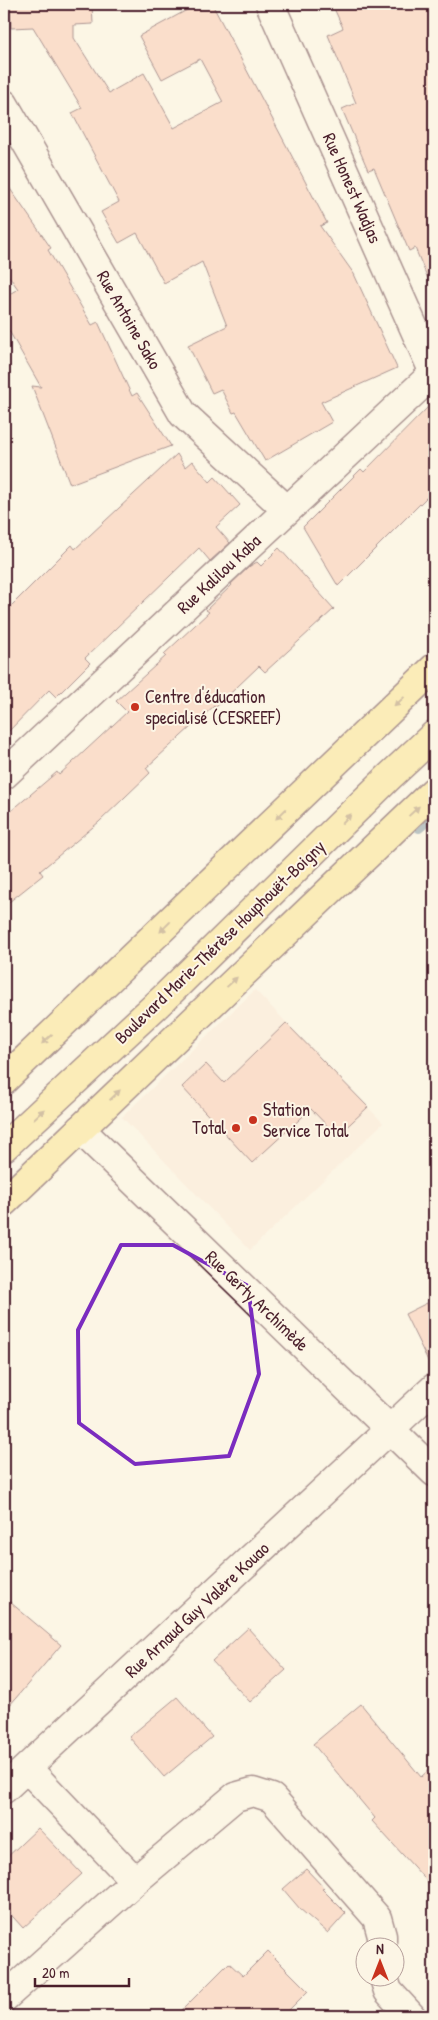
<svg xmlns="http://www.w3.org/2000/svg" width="438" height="2020" viewBox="0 0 438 2020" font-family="'Patrick Hand',sans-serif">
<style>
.built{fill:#fbe6d4}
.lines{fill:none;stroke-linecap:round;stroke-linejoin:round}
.stream{stroke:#6f899c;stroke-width:10}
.building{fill:#f9c2ac;stroke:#4a1f2b}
.minor-casing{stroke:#4a1f2b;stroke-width:31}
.major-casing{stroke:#4a1f2b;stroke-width:31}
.minor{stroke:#fcf5e5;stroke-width:28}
.major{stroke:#fae180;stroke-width:28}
.oneway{fill:#a28056}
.marked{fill:none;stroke:#7b2cbf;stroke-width:4;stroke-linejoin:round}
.poi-dot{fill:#c8321e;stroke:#fcf5e5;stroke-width:2}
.labels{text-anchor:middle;stroke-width:4;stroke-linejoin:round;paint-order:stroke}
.street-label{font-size:18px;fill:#4a1f2b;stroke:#fcf5e5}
.poi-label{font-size:18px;fill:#4a1f2b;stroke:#fcf5e5;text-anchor:start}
</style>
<rect width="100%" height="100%" fill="#fcf5e5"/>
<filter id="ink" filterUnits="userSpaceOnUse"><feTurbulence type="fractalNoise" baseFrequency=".02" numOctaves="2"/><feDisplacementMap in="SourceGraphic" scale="10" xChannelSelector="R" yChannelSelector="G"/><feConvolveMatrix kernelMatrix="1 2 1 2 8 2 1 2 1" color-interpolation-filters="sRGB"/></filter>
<g filter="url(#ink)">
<path class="built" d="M255,990L383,1123L250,1250L122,1117Z"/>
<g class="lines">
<path class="stream" d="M419,828L434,815"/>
</g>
<path class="building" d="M10,4H92L93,24L74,25V38L109,93L144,73L174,128L223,102L200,59L162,79L139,36L198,4H212L327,223L320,226L354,274L397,368L321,402L332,422L265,461L236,412L233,413L221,389L212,393L188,345L227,326L202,262L164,283L137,233L119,243L101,212L119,202L72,113L82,108L33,27L11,28Z
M332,4H434V293L415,248L409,251L374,168L368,170L342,109L356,103L328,35L343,28Z
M4,180L51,248L48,250L92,325L98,322L132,396L137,393L171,446L70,484L32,386L41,387L4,322V297L18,289L4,269Z
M434,401V490L338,586L303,527L361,469L364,472Z
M177,454L185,467L192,461L210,482L215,477L240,505L216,527L230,543L210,561L199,548L85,658L90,663L56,697L49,690L4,736V613L72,545L75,549Z
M279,548L334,609L265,672L259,666L215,708L214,706L146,768L150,773L99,822L40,871L43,875L4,906V817L57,772L59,775L127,712L116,701L166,656L164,654L209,612L206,610L232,585L231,584L250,566L257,562L261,566Z
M286,1023L368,1107L337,1136L311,1109L252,1163L182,1087L206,1064L224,1083Z
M427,1303L434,1318V1373L405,1314Z
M4,1597L61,1645L4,1712Z
M248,1628L286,1670L250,1702L212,1661Z
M177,1697L212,1737L164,1777L129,1737Z
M361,1704L421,1777L434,1765V1889L372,1821L375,1818L313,1744Z
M38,1828L82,1874L23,1928L4,1907V1860Z
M306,1869L324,1888L322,1889L346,1913L328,1933L300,1909L283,1889Z
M268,1951L308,1991L283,2016H176L229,1963L243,1976Z"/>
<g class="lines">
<defs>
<path id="minor" d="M270,4L434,373
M4,104L183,414L287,510
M4,775L434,373
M80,1129L434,1472
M27,1768L135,1881
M4,1789L434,1388
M384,1978L388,1991L411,2016
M4,1998L135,1881L235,1797L253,1792L272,1798L377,1918L382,1936V1948"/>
<path id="major" d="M4,1080L434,668
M4,1147L164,998L389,777L434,735
M4,1202L434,791"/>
</defs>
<use href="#minor" class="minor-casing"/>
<use href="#major" class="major-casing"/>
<use href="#minor" class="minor"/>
<use href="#major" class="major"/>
</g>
<defs><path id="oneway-solid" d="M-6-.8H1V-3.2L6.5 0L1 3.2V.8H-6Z" transform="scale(1.25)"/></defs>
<g class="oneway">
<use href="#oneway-solid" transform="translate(399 702) rotate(137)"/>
<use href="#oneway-solid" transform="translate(414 811) rotate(-43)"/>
<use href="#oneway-solid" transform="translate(281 814) rotate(136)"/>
<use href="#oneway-solid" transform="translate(346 819) rotate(-45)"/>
<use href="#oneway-solid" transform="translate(165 927) rotate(135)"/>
<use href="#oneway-solid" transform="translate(232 982) rotate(-43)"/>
<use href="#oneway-solid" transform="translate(47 1039) rotate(137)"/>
<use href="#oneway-solid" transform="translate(115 1095) rotate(-44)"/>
<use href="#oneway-solid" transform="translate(39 1114) rotate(-43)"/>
</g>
</g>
<path d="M0 0H438V2020H0ZM121,1245H173L248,1286L259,1374L229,1456L135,1464L79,1423L78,1330Z" fill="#fcf5e5" fill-opacity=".55" fill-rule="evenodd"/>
<path class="marked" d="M121,1245H173L248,1286L259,1374L229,1456L135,1464L79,1423L78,1330Z"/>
<g class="poi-dot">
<circle cx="135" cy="707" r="5"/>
<circle cx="253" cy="1120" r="5"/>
<circle cx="236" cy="1128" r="5"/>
</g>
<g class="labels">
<g class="street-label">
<text transform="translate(352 188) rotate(66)" y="6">Rue Honest Wadjas</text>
<text transform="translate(129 320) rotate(60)" y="6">Rue Antoine Sako</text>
<text transform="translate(219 574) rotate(-43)" y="6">Rue Kalilou Kaba</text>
<text transform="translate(220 942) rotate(-44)" y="6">Boulevard Marie-Thérèse Houphouët-Boigny</text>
<text transform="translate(257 1301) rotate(44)" y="6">Rue Gerty Archimède</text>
<text transform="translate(197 1610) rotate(-43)" y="6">Rue Arnaud Guy Valère Kouao</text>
</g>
<g class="poi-label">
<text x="145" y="703">Centre d'éducation<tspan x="145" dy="21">specialisé (CESREEF)</tspan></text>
<text x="263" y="1116">Station<tspan x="263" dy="21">Service Total</tspan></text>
<text x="226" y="1134" text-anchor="end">Total</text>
</g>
</g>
<rect width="438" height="2020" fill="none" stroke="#fcf5e5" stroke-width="20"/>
<rect x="10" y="10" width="418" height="2000" fill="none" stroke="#4a1f2b" stroke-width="2" filter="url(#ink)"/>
<g transform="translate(380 1962)"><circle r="24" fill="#fcf5e5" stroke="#b59f9b"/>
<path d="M0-4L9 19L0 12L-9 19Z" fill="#c8321e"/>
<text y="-8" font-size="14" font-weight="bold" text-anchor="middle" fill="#4a1f2b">N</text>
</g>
<path d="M35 1978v8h94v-8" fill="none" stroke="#4a1f2b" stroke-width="2.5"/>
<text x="42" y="1978" font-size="15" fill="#4a1f2b" stroke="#fcf5e5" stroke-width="4" paint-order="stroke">20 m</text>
</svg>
